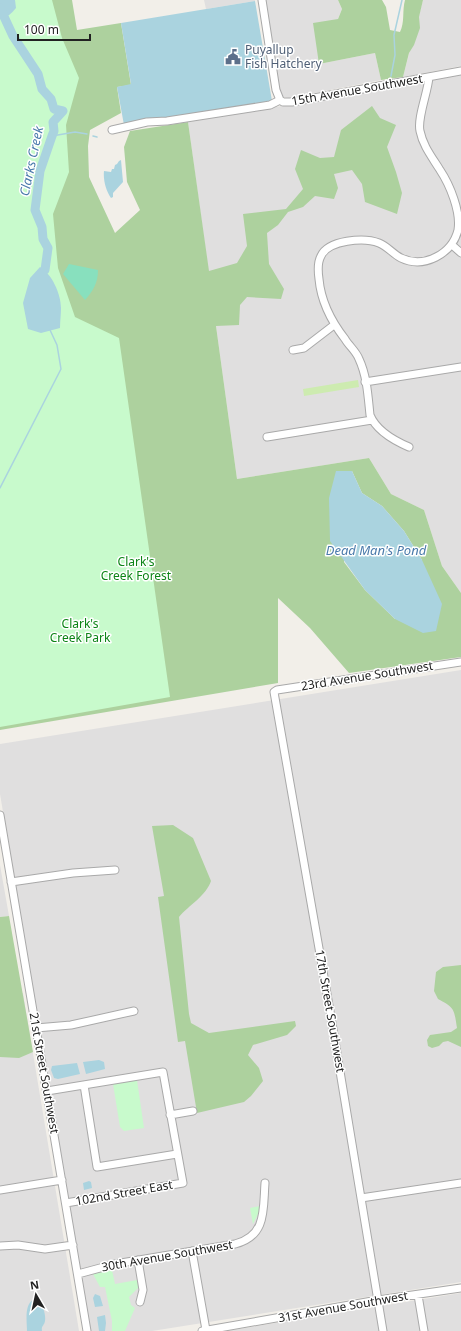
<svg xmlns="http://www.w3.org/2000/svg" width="461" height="1331" viewBox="0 0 461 1331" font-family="'Noto Sans',sans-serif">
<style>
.residential{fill:#e0dfdf}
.grass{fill:#cdebb0}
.forest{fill:#add19e;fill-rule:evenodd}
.park{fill:#c8facc}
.pitch{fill:#88e0be}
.water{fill:#aad3df}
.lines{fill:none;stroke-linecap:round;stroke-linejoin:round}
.stream{stroke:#aad3df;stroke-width:1.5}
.river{stroke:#aad3df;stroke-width:9}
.minor-casing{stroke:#a9a9a9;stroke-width:9}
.minor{stroke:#fff;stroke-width:7}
.labels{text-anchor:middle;stroke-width:3;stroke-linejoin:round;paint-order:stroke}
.service-label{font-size:12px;fill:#4e5e75;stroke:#fff;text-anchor:start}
.street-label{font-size:12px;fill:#222;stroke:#fff}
.park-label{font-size:12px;fill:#0c8416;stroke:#fff}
.water-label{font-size:13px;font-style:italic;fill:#4a7aab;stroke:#fff}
</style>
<rect width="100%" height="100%" fill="#f2efe9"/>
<path class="residential" d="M204,0H255V1L206,9Z
M265,0H338L342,9L319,64L375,53L381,80L289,98L283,97L280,91Z
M423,0H461V66L403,77Z
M461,75V593L442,566L424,510L391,494L369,458L237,479L188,122Z
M461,670V1282L152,1331H90L0,794V744Z
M0,865L9,916L0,917Z
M23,993L79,1331H0V997Z
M461,1293V1331H227L275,1323Z"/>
<path class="grass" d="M358,380L359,387L304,396L303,389Z"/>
<path class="forest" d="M15,0H72L77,30L121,23L131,85L117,87L121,113L90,130L88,146L89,177L115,233L140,210L127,182L124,147L130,131L188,122L209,271L237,263L247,246L243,214L286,209L303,189L295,169L301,150L320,158L334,157L341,130L372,106L380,118L396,125L387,147L396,172L402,193L397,214L365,202L362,184L352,170L334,174L338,188L334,199L315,196L303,207L288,212L278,225L267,233L269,264L284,289L281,299L247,297L240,305L239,325L216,326L237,479L369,458L391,494L424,510L442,566L461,593V657L349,673L310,628L278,598V683L0,730V18ZM352,471L362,493L382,506L404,531L422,560L395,619L365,590L344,562Z
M338,0H382L386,7L390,30L400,32C405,22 402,11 405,0H423L419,17L420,28L414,45L409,53L403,77L381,80L375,53L319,64L313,23L338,19L342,9Z
M173,825L193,838L211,881C206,896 189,905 179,917L189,1014L191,1023L209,1033L295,1021L296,1026L287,1035L253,1045L248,1055L259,1068L263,1081L251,1096L244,1102L197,1113L185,1041L178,1042L158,897L164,896L152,826Z
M9,916L33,1052L19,1058L0,1057V917Z
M461,965V1047L448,1041L443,1042L439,1046L432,1048L428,1046L427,1040L430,1035L451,1032L457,1028C454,1009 455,1008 438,999L434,991L436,972L443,967Z"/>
<path class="park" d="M0,0H52L62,38L79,78L66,125L69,172L53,214L58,268L75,317L119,338L170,697L0,727Z
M137,1080L144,1128L124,1131L120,1127L113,1084Z
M260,1206L259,1212L253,1224L250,1208Z
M112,1270L115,1284L137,1280L139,1287L129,1297L131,1305L135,1308L125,1331H112V1321L105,1287H100L93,1274Z"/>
<path class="pitch" d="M69,264L98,270C98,283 93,291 85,300L63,274Z"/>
<path class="water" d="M0,0H15L16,8C11,14 8,17 0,18Z
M255,1L272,101L124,125L117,87L131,84L121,23Z
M121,160L123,182L113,193V197L111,198C106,191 103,180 104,171L111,172L112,169H114L115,165L117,164L119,161Z
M40,267C52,274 61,294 61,308C61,315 60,321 60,328L41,333L28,329L23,303L30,278Z
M336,471H352L362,493L382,506L404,531L422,560L442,604L436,631L423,633L395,619L365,590L330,541L329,498Z
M99,1060L104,1062L105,1069L86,1074L83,1062Z
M77,1063L80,1074L58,1079L54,1078L51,1070L52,1066Z
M89,1181L91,1182L92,1188L84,1190L83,1183Z
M95,1294L100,1296L103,1306L95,1307L93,1298Z
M33,1300L40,1301C43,1306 46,1315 45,1321C44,1326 41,1326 42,1331H27C27,1322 24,1305 33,1300Z
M105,1315L106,1323L105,1331H99L97,1317Z"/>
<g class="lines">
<path class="stream" d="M391,76L395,55L394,35L402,0
M52,136L75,132L87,134
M93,136L97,137
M0,488L61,369L57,345L50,330"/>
<path class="river" d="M0,8L13,36L38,74L42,89L51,99L54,109L63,111L53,122L54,131L52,136L40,171L35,210L42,227L43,239L48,248L45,270"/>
<defs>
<path id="minor" d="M262,0L276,90L280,100
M280,100L283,102H292L461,71
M112,130L147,122L167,121L270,105L280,100
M452,245L461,253
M293,350L304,348L334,325
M365,382L461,367
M267,437L372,420
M409,447C395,441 376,430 370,415C368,396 367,376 359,359C356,351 349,346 345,339C331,321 321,302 319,279C318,272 317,263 321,256C328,240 364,237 379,243C387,246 393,254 401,258C424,269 452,254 458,230C461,212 450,185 440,170C432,157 423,146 420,131C417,118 428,92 429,77
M0,815L87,1331
M11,882L73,873L115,870
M36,1028L71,1025L134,1011
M84,1085L97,1167L177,1154
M47,1091L163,1072L183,1183L66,1203
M170,1115L193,1111
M0,1190L62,1180
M361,1198L461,1183
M0,1246L18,1245L45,1249L73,1245
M192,1251L206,1330
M138,1260L143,1290L140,1302
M78,1274L115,1264L235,1244C267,1236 263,1209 265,1183
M418,1295L424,1331
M202,1331L378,1300L461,1288
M383,1331L330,1011L274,692L277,690L461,662"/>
</defs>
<use href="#minor" class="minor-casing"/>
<use href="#minor" class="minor"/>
</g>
<defs>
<symbol id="civic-bare" viewBox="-9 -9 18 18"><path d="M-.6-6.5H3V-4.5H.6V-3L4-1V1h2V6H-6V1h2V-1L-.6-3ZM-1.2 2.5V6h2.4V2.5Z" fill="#5c6f8a" stroke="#fff" stroke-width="2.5" paint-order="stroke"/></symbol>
</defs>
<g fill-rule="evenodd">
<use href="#civic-bare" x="222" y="46" width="22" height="22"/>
</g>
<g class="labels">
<g class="service-label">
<text x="245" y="54">Puyallup<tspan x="245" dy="14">Fish Hatchery</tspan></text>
</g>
<g class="street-label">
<text transform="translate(357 90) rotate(-10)" y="4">15th Avenue Southwest</text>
<text transform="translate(367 676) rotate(-9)" y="4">23rd Avenue Southwest</text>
<text transform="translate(330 1011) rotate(80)" y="4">17th Street Southwest</text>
<text transform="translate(44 1073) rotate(80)" y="4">21st Street Southwest</text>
<text transform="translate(124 1193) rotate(-10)" y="4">102nd Street East</text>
<text transform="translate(167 1256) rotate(-10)" y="4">30th Avenue Southwest</text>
<text transform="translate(343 1307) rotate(-10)" y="4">31st Avenue Southwest</text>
</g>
<g class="park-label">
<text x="136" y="566">Clark's<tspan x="136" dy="14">Creek Forest</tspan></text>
<text x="80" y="628">Clark's<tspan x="80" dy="14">Creek Park</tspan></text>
</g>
<g class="water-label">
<text transform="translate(31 161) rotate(-78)" y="5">Clarks Creek</text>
<text x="376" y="555">Dead Man's Pond</text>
</g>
</g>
<g transform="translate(36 1295) rotate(351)" stroke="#ffffff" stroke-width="3" paint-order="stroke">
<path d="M0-3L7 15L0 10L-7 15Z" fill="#222222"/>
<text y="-6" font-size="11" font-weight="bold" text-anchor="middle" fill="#222222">N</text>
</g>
<path d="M18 34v6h72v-6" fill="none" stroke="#222222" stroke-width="2"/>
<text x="24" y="34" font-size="12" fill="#222222" stroke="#ffffff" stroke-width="3" paint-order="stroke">100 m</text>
</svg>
